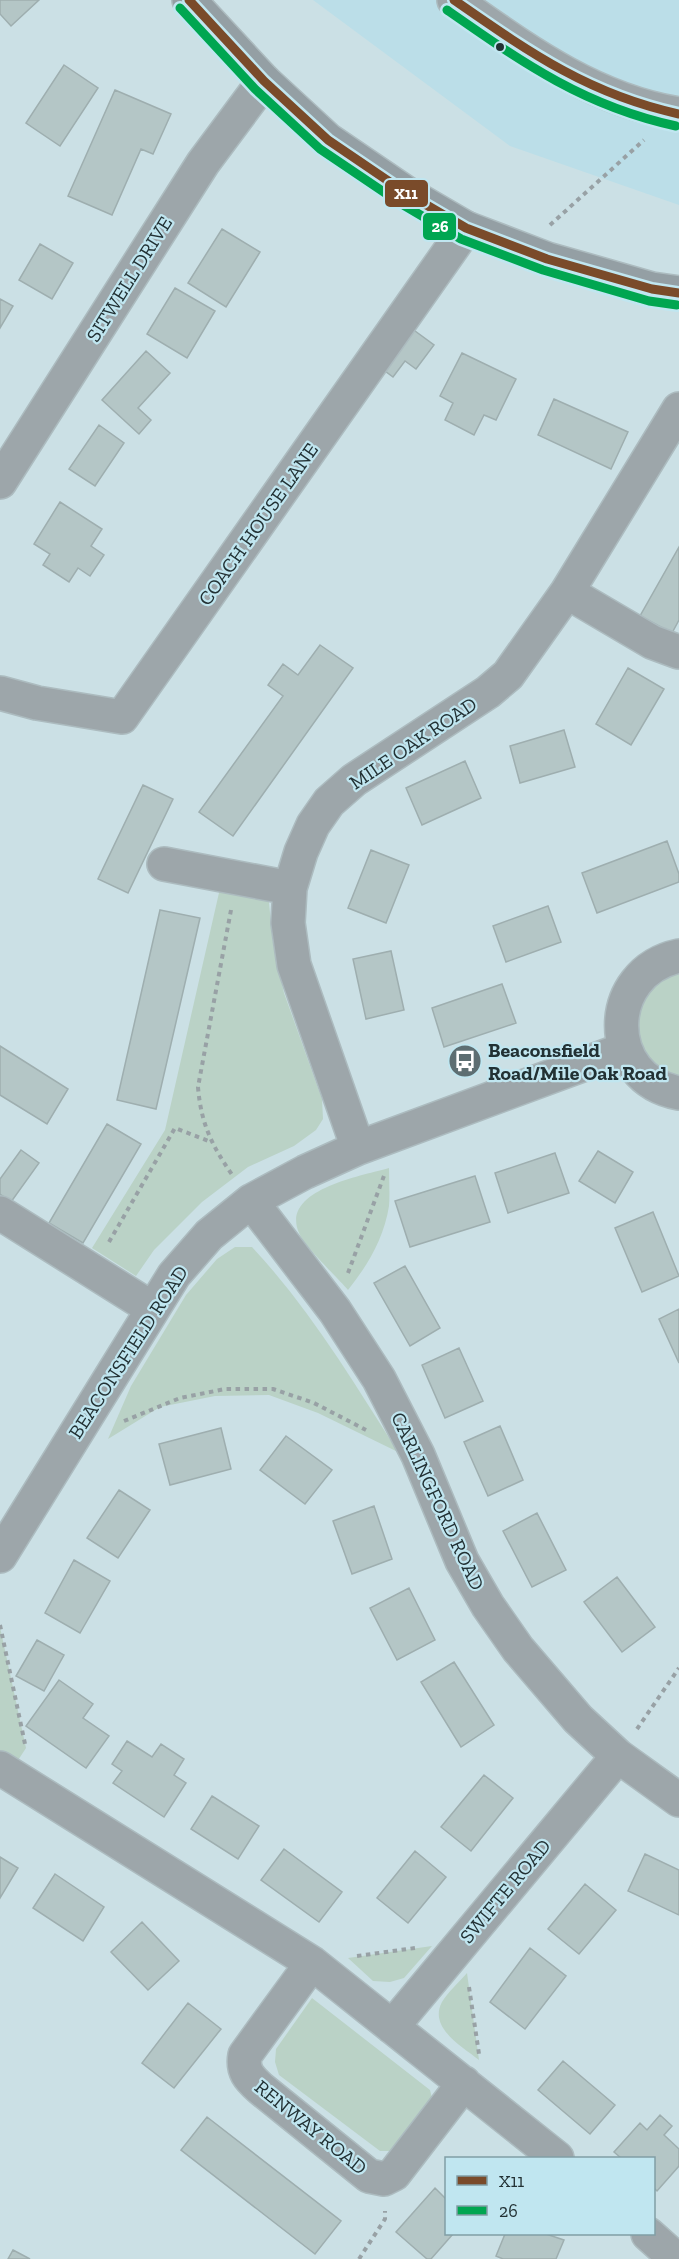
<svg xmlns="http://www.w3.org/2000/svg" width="679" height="2259" viewBox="0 0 679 2259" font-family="'Zilla Slab',serif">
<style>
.built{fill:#bbdee8}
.green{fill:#bad2c6}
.building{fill:#b4c6c6;stroke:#9eaeaf;stroke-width:1.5}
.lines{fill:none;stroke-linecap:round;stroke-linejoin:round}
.minor-casing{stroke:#acbbbf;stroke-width:36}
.major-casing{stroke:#acbbbf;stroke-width:36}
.path{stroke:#98a1a5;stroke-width:4;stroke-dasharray:4.5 4.5;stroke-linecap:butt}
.minor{stroke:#9da6aa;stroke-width:33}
.major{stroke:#949fa4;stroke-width:33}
.bus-1-casing{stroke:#c0e6f0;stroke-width:14}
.bus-2-casing{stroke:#c0e6f0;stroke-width:14}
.bus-1{stroke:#7a4b2a;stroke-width:9}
.bus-2{stroke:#00a651;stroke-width:9}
.bus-dot{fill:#223134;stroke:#c0e6f0;stroke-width:2}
.labels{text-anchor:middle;stroke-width:4.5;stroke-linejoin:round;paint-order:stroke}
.street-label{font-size:20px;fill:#223134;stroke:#c0e6f0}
.poi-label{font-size:20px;font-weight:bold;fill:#223134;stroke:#c0e6f0;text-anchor:start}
.line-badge{stroke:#c0e6f0;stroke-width:2}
.badge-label{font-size:16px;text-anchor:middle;font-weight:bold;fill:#fff}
</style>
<rect width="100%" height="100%" fill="#cbe0e5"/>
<path class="built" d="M313,0H679V205L510,146Z"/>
<path class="green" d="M221,884L268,893L273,943L284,993L322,1099L323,1119L316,1130L294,1146L248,1167L202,1202L154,1250L136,1276L92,1248L165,1130Z
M679,974V1083L641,1053C640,1042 635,1026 637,1015C641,996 660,977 679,974Z
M389,1168C389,1181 390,1194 389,1206C384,1238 368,1265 348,1290C337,1277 305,1247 299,1233C280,1190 361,1176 389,1168Z
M235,1247H252C309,1308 353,1381 398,1452L318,1413L269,1395L215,1396L160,1407L108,1439L131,1386L186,1295L217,1259Z
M0,1627L26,1748L0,1788Z
M432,1946L404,1978L390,1982L373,1981L348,1958Z
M467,1973L479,2060C463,2047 428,2028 442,2002C448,1992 459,1982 467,1973Z
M312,1998L430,2090L432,2098L397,2148L389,2151H380L279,2075L275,2062L276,2049Z"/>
<path class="building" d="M0,0H39L11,26L0,14Z
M64,65L98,88L60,146L26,123Z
M115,90L171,114L153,154L141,149L112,215L68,196Z
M222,229L260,252L226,307L188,283Z
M40,244L73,263L52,299L19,280Z
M175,288L215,311L187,358L147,334Z
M0,299L13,306L0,328Z
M411,328L434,345L416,369L405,361L393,377L381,368Z
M146,351L170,373L138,408L151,420L139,434L102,400Z
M462,353L516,379L496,420L484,415L474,435L445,420L453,403L440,396Z
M554,399L628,432L611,469L538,435Z
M99,425L124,443L95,486L69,469Z
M60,502L102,529L91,546L104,555L90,576L78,568L69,582L43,565L50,554L34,544Z
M679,547V620L672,633L640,616Z
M320,645L353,668L233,836L199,812L283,696L268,685L283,664L298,675Z
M628,668L664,689L631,745L596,724Z
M564,730L575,767L520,783L510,746Z
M465,761L481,798L422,825L406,788Z
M143,785L173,799L128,893L98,879Z
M667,841L679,874V882L597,913L582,873Z
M371,850L409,865L386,923L348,908Z
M548,906L561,942L506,962L493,926Z
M160,910L200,918L156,1109L117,1100Z
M391,951L404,1010L366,1019L353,959Z
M502,984L516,1023L444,1047L432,1008Z
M0,1046L68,1089L47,1124L0,1095Z
M107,1124L141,1144L83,1243L49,1223Z
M21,1150L39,1163L11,1202L0,1194V1179Z
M598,1151L633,1172L615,1203L579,1181Z
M555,1153L569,1193L508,1213L495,1173Z
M475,1176L490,1222L410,1247L395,1201Z
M653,1212L679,1276L642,1292L615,1228Z
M405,1266L440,1328L410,1346L374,1283Z
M679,1309V1363L659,1319Z
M459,1348L483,1401L445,1418L422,1365Z
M500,1426L523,1480L488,1496L464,1442Z
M221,1428L231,1469L170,1485L159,1444Z
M286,1436L332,1470L305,1504L260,1470Z
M119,1490L150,1510L118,1558L87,1538Z
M374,1506L392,1559L352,1574L333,1521Z
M537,1513L566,1570L532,1587L503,1531Z
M74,1560L110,1581L80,1633L45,1613Z
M617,1577L655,1627L622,1652L584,1602Z
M409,1588L435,1640L397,1660L370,1608Z
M37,1640L64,1655L44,1691L16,1676Z
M454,1662L494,1725L461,1747L421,1682Z
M59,1680L93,1704L83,1718L109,1736L86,1768L26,1726Z
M127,1741L152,1757L161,1744L184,1759L174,1775L186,1783L164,1817L113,1783L122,1771L112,1764Z
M484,1775L513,1798L471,1851L441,1827Z
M212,1796L259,1826L238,1859L191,1829Z
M284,1849L342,1892L319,1922L261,1880Z
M415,1851L446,1877L408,1923L377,1898Z
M645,1854L679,1870V1915L628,1891Z
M0,1857L18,1868L0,1898Z
M55,1874L104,1907L83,1941L33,1908Z
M585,1884L616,1910L579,1954L548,1929Z
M142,1922L179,1961L148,1990L111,1952Z
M530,1948L566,1976L525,2029L490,2002Z
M188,2003L221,2029L174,2088L142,2063Z
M563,2061L615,2105L590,2134L538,2090Z
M660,2115L672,2126L664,2135L679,2149V2166L657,2191L654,2188V2158H621L614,2152L640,2123L647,2130Z
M207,2117L341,2221L315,2254L181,2150Z
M435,2188L446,2199V2234H453L431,2259H427L396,2232Z
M505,2234H546L564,2240L556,2259H503L496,2256Z
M13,2250L30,2259H8Z"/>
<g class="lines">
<defs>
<path id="minor" d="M454,0C524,49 592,100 679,114
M0,482L203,163L264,81
M567,592L652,642L679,652
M0,693L37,703L122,717L466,228
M164,864L290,888
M679,956C603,972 602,1079 679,1093
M358,1148L294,965L288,923L290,888L301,852L313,825L329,802L354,780L488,692L508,675L567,592L679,409
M251,1201L335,1311L379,1379L418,1455L462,1561L488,1606L518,1649L578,1719L618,1756L679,1800
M0,1213L153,1309
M0,1556L174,1275L209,1235L251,1201L305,1172L358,1148L625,1049
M0,1768L312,1963L557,2158
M312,1963L245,2055C242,2071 249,2078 260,2088L369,2176L384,2179L394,2174L464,2083
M392,2027L618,1756
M648,2234L676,2259"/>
<path id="major" d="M189,0L264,81L328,140L406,193L466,228L547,259L652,289L679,293"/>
</defs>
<use href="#minor" class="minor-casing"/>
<use href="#major" class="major-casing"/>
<path class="path" d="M550,225L644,140
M231,910L198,1087C201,1124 212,1146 233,1176
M109,1242L175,1128L211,1142
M348,1273L385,1173
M124,1421L180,1398L225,1389H273L314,1403L366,1430
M0,1625L25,1744
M637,1729L679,1668
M357,1956L415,1948
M469,1987L479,2054
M359,2259L385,2219V2211"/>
<use href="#minor" class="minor"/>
<use href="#major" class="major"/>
<defs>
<path id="bus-1" d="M189,0L264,81L328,140L406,193L466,228L547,259L652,289L679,293
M454,0C529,52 588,94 679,114"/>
<path id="bus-2" d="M180,8L255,89L320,149L400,203L461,239L543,270L649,301L677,305
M447,10C523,63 584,106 676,126"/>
</defs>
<use href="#bus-1" class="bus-1-casing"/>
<use href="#bus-2" class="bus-2-casing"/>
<use href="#bus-1" class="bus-1"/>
<use href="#bus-2" class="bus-2"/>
</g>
<defs>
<symbol id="bus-disc" viewBox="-11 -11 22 22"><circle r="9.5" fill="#5d6e72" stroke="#c0e6f0"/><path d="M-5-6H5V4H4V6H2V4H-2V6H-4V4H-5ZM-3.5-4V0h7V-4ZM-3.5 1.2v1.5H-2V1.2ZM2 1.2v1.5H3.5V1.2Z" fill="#fff"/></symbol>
</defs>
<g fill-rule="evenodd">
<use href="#bus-disc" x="446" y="1042" width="38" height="38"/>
</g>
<circle class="bus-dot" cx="500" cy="47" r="5"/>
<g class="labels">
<g class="street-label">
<text transform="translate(129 279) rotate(-58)" y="7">SITWELL DRIVE</text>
<text transform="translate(258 524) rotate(-55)" y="7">COACH HOUSE LANE</text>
<text transform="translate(413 743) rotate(-34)" y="7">MILE OAK ROAD</text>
<text transform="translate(128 1352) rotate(-57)" y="7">BEACONSFIELD ROAD</text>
<text transform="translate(438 1501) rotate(65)" y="7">CARLINGFORD ROAD</text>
<text transform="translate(505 1891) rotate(-50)" y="7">SWIFTE ROAD</text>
<text transform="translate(311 2127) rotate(39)" y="7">RENWAY ROAD</text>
</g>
<g class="poi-label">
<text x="488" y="1057">Beaconsfield<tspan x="488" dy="23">Road/Mile Oak Road</tspan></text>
</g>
</g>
<g class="line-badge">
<rect x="384" y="179" width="45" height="29" rx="6" fill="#7a4b2a"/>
<rect x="422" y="212" width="35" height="29" rx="6" fill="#00a651"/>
</g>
<g class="badge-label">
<text x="406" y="199">X11</text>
<text x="440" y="232">26</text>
</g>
<rect x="445" y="2157" width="210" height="78" fill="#c0e6f0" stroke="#819ea5" stroke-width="1.5"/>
<rect x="457" y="2176" width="30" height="9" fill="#7a4b2a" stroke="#819ea5" stroke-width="1.5"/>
<text x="499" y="2187" font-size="18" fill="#223134">X11</text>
<rect x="457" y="2206" width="30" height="9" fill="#00a651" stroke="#819ea5" stroke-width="1.5"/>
<text x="499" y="2217" font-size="18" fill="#223134">26</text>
</svg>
